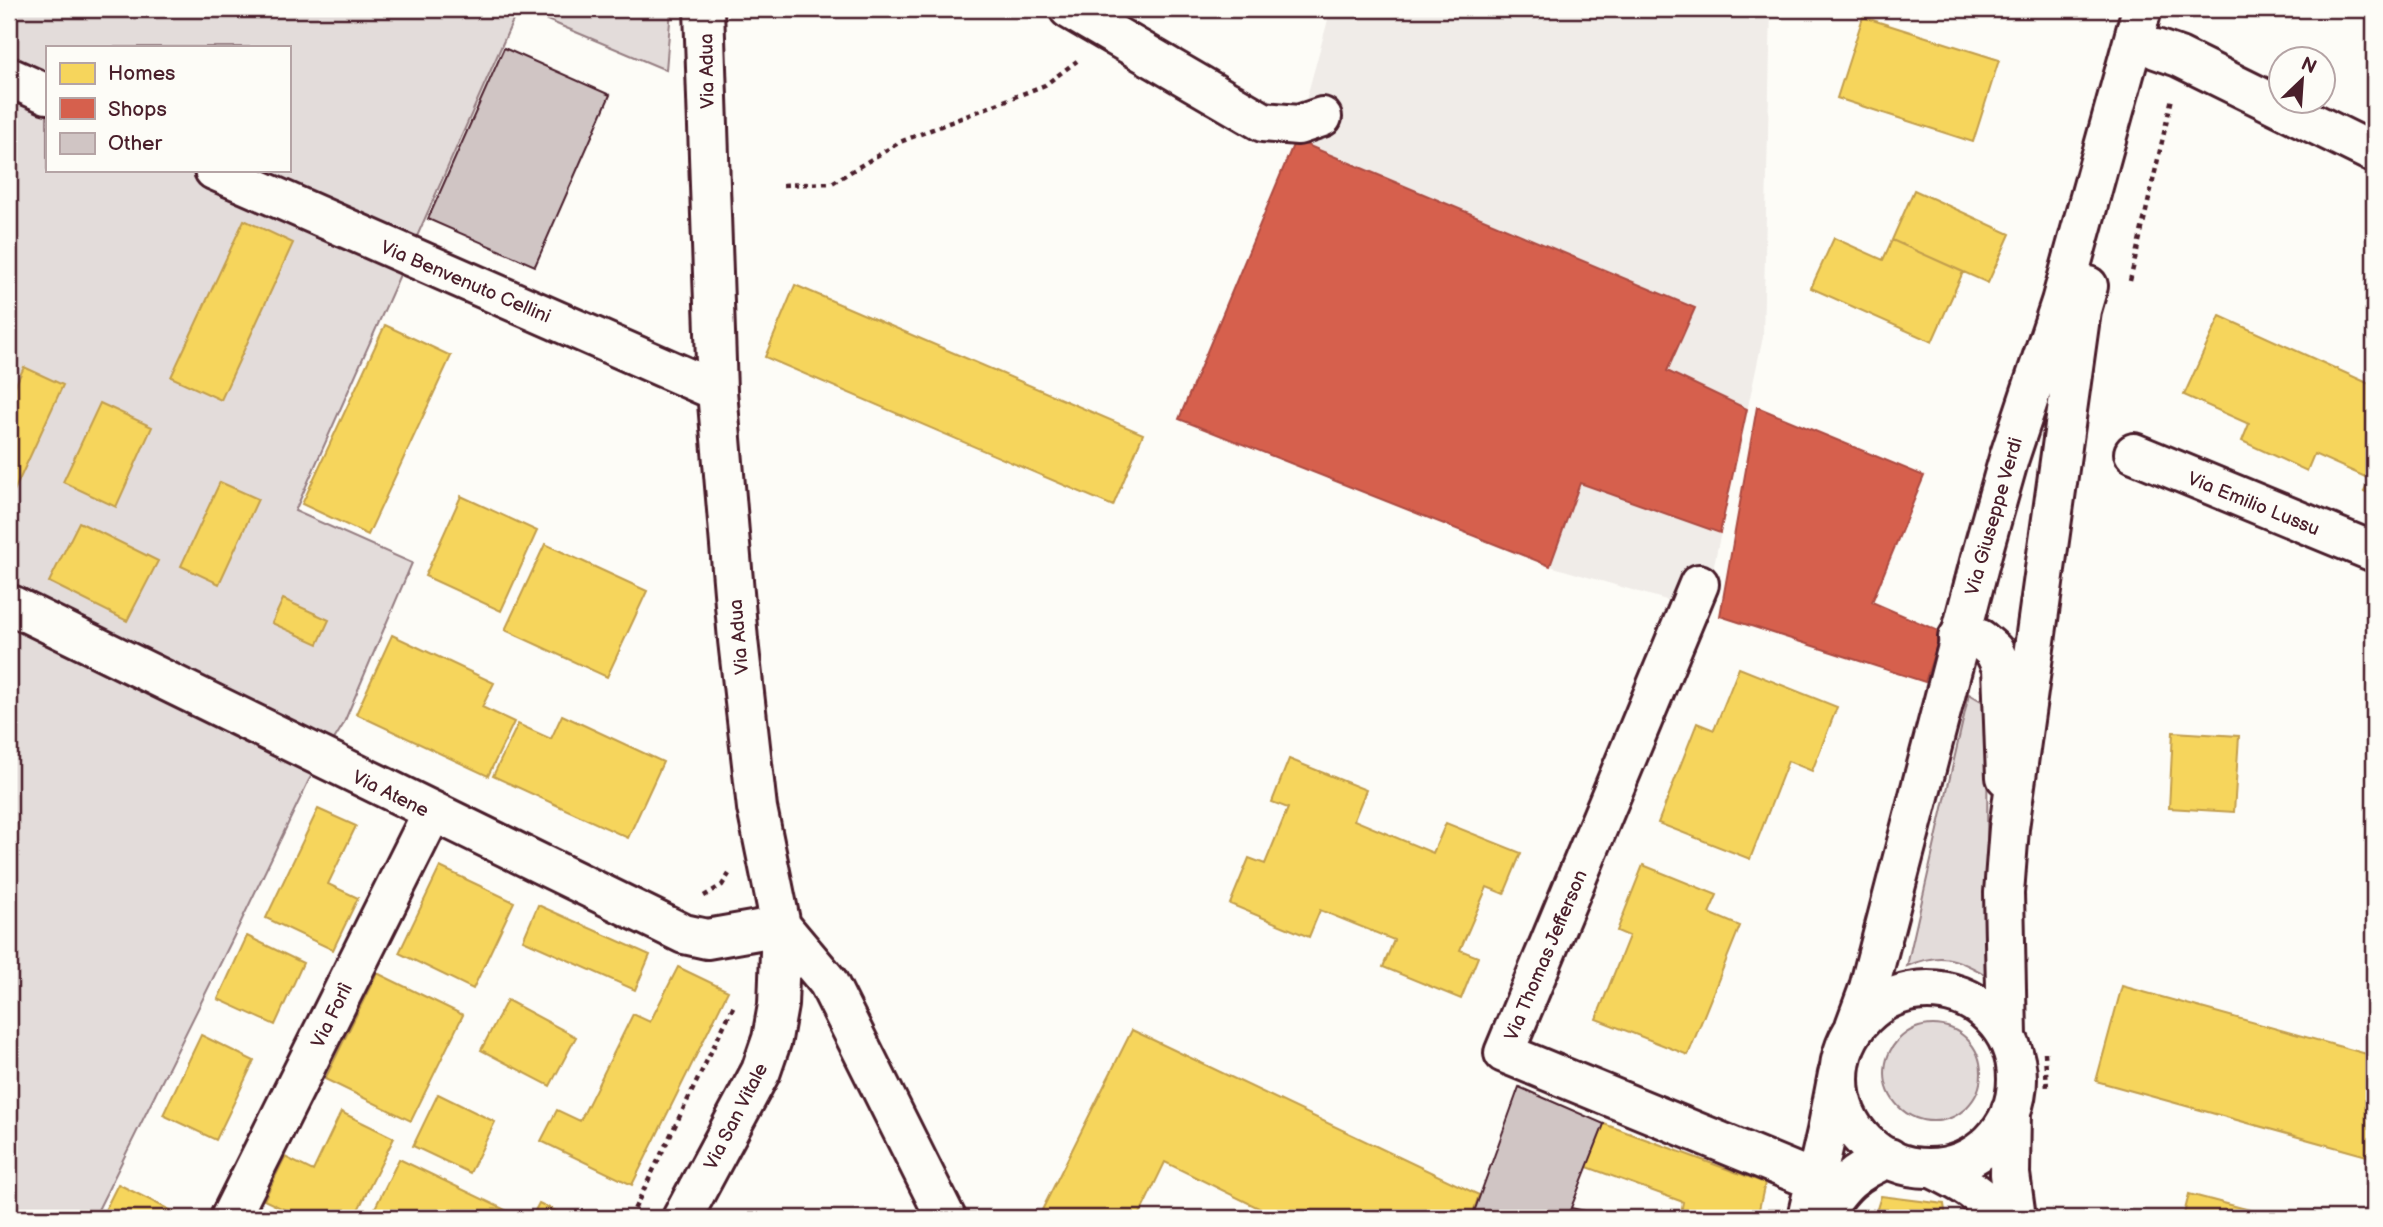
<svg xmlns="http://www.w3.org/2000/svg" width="2383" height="1227" viewBox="0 0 2383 1227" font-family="'Balsamiq Sans',sans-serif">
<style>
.built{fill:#f0ece8}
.green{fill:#e3dcda;stroke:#967e82;stroke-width:2;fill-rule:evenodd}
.homes{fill:#f6d55c;stroke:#c29e4d;stroke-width:2}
.shops{fill:#d6604d;stroke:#ac4c43;stroke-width:2}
.building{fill:#d0c5c4;stroke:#4a1f2b;stroke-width:2}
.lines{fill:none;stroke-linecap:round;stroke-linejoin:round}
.minor-casing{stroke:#4a1f2b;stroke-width:44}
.major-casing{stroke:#4a1f2b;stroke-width:44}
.path{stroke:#4a1f2b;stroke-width:4.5;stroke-dasharray:5 5;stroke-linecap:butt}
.minor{stroke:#fdfcf7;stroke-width:38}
.major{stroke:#fdfcf7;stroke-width:38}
.labels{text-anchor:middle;stroke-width:7;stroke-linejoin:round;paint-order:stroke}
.street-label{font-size:19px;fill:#4a1f2b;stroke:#fdfcf7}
</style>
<rect width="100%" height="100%" fill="#fdfcf7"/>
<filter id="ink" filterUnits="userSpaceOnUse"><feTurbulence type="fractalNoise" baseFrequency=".0143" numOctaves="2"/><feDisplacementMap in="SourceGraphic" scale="14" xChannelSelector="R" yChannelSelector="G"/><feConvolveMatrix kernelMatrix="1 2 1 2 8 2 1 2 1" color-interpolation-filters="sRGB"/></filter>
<g filter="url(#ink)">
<path class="built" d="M1331,9H1771L1763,337L1704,611L1550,566L1179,419L1295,140Z"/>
<path class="green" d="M9,9H518L295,511L412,563L343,725L309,780L235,934L94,1218H9ZM47,47H289V170H47Z
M521,9H671L666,70Z
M1969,694L1988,705L1986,975C1955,957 1940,952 1907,966Z
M1885 1073a48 48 0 1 1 96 0a48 48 0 1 1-96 0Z"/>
<path class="homes" d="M1863,17L1999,60L1973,142L1837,98Z
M1914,190L2010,234L1988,283L1892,240Z
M244,220L293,243L221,400L171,377Z
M1834,238L1883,260L1892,240L1963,272L1932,342L1811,288Z
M795,285L1143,434L1113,506L765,357Z
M2220,316L2374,386V496L2364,491L2370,479L2314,454L2307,471L2242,441L2249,424L2184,395Z
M385,325L451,356L368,535L302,504Z
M24,367L63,385L9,502V399Z
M100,403L152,427L116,507L63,482Z
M220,482L258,499L219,584L181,566Z
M461,496L537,531L501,611L425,576Z
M79,522L158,561L127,621L49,582Z
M545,544L647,591L607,677L505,630Z
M283,599L329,620L318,644L272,623Z
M392,635L494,683L482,707L514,722L488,776L356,714Z
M1739,668L1837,707L1812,771L1788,761L1750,859L1658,823L1697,723L1714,730Z
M562,715L663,762L628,838L493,776L518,724L551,739Z
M2173,732L2239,736L2234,812L2169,808Z
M1289,759L1366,790L1354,820L1433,853L1446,823L1521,853L1504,894L1487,887L1460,950L1478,957L1461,999L1383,967L1394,940L1320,910L1309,937L1230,904L1249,858L1265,864L1288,808L1272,802Z
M318,809L356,826L328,884L358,898L333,950L266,918Z
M1643,865L1717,895L1709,913L1740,926L1688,1055L1596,1019L1629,936L1617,931Z
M440,867L514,902L473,989L399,953Z
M538,905L650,955L635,990L523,940Z
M247,936L303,963L275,1025L218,999Z
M678,967L728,991L632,1185L541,1141L557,1110L580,1121L633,1014L650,1022Z
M377,973L463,1015L411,1121L325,1079Z
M2122,986L2374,1056V1158L2096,1081Z
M507,1000L576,1037L550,1086L481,1050Z
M1132,1030L1479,1195L1471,1218H1279L1165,1162L1138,1218H1038Z
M201,1035L254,1061L216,1140L163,1115Z
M438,1094L495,1122L470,1173L413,1146Z
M341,1112L394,1138L354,1218H302L264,1200L285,1157L313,1171Z
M1604,1124L1765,1183L1757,1218H1680L1683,1202L1587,1167Z
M399,1159L522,1218H387L373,1212Z
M118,1184L180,1215L179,1218H101Z
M2189,1194L2265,1214L2264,1218H2183Z
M1881,1196L1944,1204L1946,1218H1874Z
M539,1203L570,1218H531Z
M1474,1212L1499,1218H1471Z"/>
<path class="shops" d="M1295,140L1695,308L1667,371L1747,409L1720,533L1580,483L1550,566L1179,419Z
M1757,407L1924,476L1872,602L1941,632L1925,682L1720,616Z"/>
<path class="building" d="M504,48L610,95L535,266L428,219Z
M1519,1087L1604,1124L1567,1218H1499L1474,1212Z
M1571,1208L1618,1218H1567Z"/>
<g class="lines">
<defs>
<path id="minor" d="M704,9L717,391L738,640L757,808L781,926L828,982L946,1218
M1069,9L1263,122L1298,125L1322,117
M2156,49L2179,57L2374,153
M9,77L47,94
M214,170L717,391
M2134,453L2374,552
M1699,584L1504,1053L1816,1181
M11,605L684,934L707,939L781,926
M1958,638L1980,639L1994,651L2002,668L2006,777
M230,1218L432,813
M682,1218L761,1071L772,1039L778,1005L781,926
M1807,1218L1827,1131L1838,1074
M1820,1218C1841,1186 1853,1172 1889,1158"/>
<path id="major" d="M1839 1079a89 89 0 1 1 178 0a89 89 0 1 1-178 0Z
M1855,1026L1869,988L1983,550L2009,458L2061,302L2142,9
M2007,1037L2004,893L2009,828L2081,310L2088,286
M2011,1110L2010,1174L2016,1218
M1934,1169C1961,1182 1983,1194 2000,1218"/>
</defs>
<use href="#minor" class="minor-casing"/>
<use href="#major" class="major-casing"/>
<path class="path" d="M783,185L832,183L900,142L1045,85L1077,61
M2130,281L2172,98
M704,896L722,885L729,874
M2045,1052L2047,1089
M630,1218L734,1005"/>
<use href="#minor" class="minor"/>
<use href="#major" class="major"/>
</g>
</g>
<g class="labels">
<g class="street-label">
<text transform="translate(706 71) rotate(-91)" y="7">Via Adua</text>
<text transform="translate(466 281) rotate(23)" y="7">Via Benvenuto Cellini</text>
<text transform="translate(2254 503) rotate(22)" y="7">Via Emilio Lussu</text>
<text transform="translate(1993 516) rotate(-74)" y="7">Via Giuseppe Verdi</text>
<text transform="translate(738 637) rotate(-95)" y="7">Via Adua</text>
<text transform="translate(391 793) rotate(26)" y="7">Via Atene</text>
<text transform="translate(1545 955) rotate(-67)" y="7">Via Thomas Jefferson</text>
<text transform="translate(331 1015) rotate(-64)" y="7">Via Forlì</text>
<text transform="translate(735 1116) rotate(-63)" y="7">Via San Vitale</text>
</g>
</g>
<rect width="2383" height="1227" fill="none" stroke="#fdfcf7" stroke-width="35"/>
<rect x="18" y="18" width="2348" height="1192" fill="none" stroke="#4a1f2b" stroke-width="2.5" filter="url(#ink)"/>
<rect x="46" y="46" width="245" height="126" fill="#fdfcf7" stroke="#b5a4a5" stroke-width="2"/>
<rect x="60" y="63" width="35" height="21" fill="#f6d55c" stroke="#b5a4a5" stroke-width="2"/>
<text x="108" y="80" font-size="21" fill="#4a1f2b">Homes</text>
<rect x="60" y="98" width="35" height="21" fill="#d6604d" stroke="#b5a4a5" stroke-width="2"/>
<text x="108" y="116" font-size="21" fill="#4a1f2b">Shops</text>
<rect x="60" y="133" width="35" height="21" fill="#d0c5c4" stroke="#b5a4a5" stroke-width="2"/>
<text x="108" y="150" font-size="21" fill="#4a1f2b">Other</text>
<g transform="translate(2302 80) rotate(25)"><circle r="33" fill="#fdfcf7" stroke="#b5a4a5" stroke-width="2"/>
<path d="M0-5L12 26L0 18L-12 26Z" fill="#4a1f2b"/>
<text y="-10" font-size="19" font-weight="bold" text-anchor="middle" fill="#4a1f2b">N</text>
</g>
</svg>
